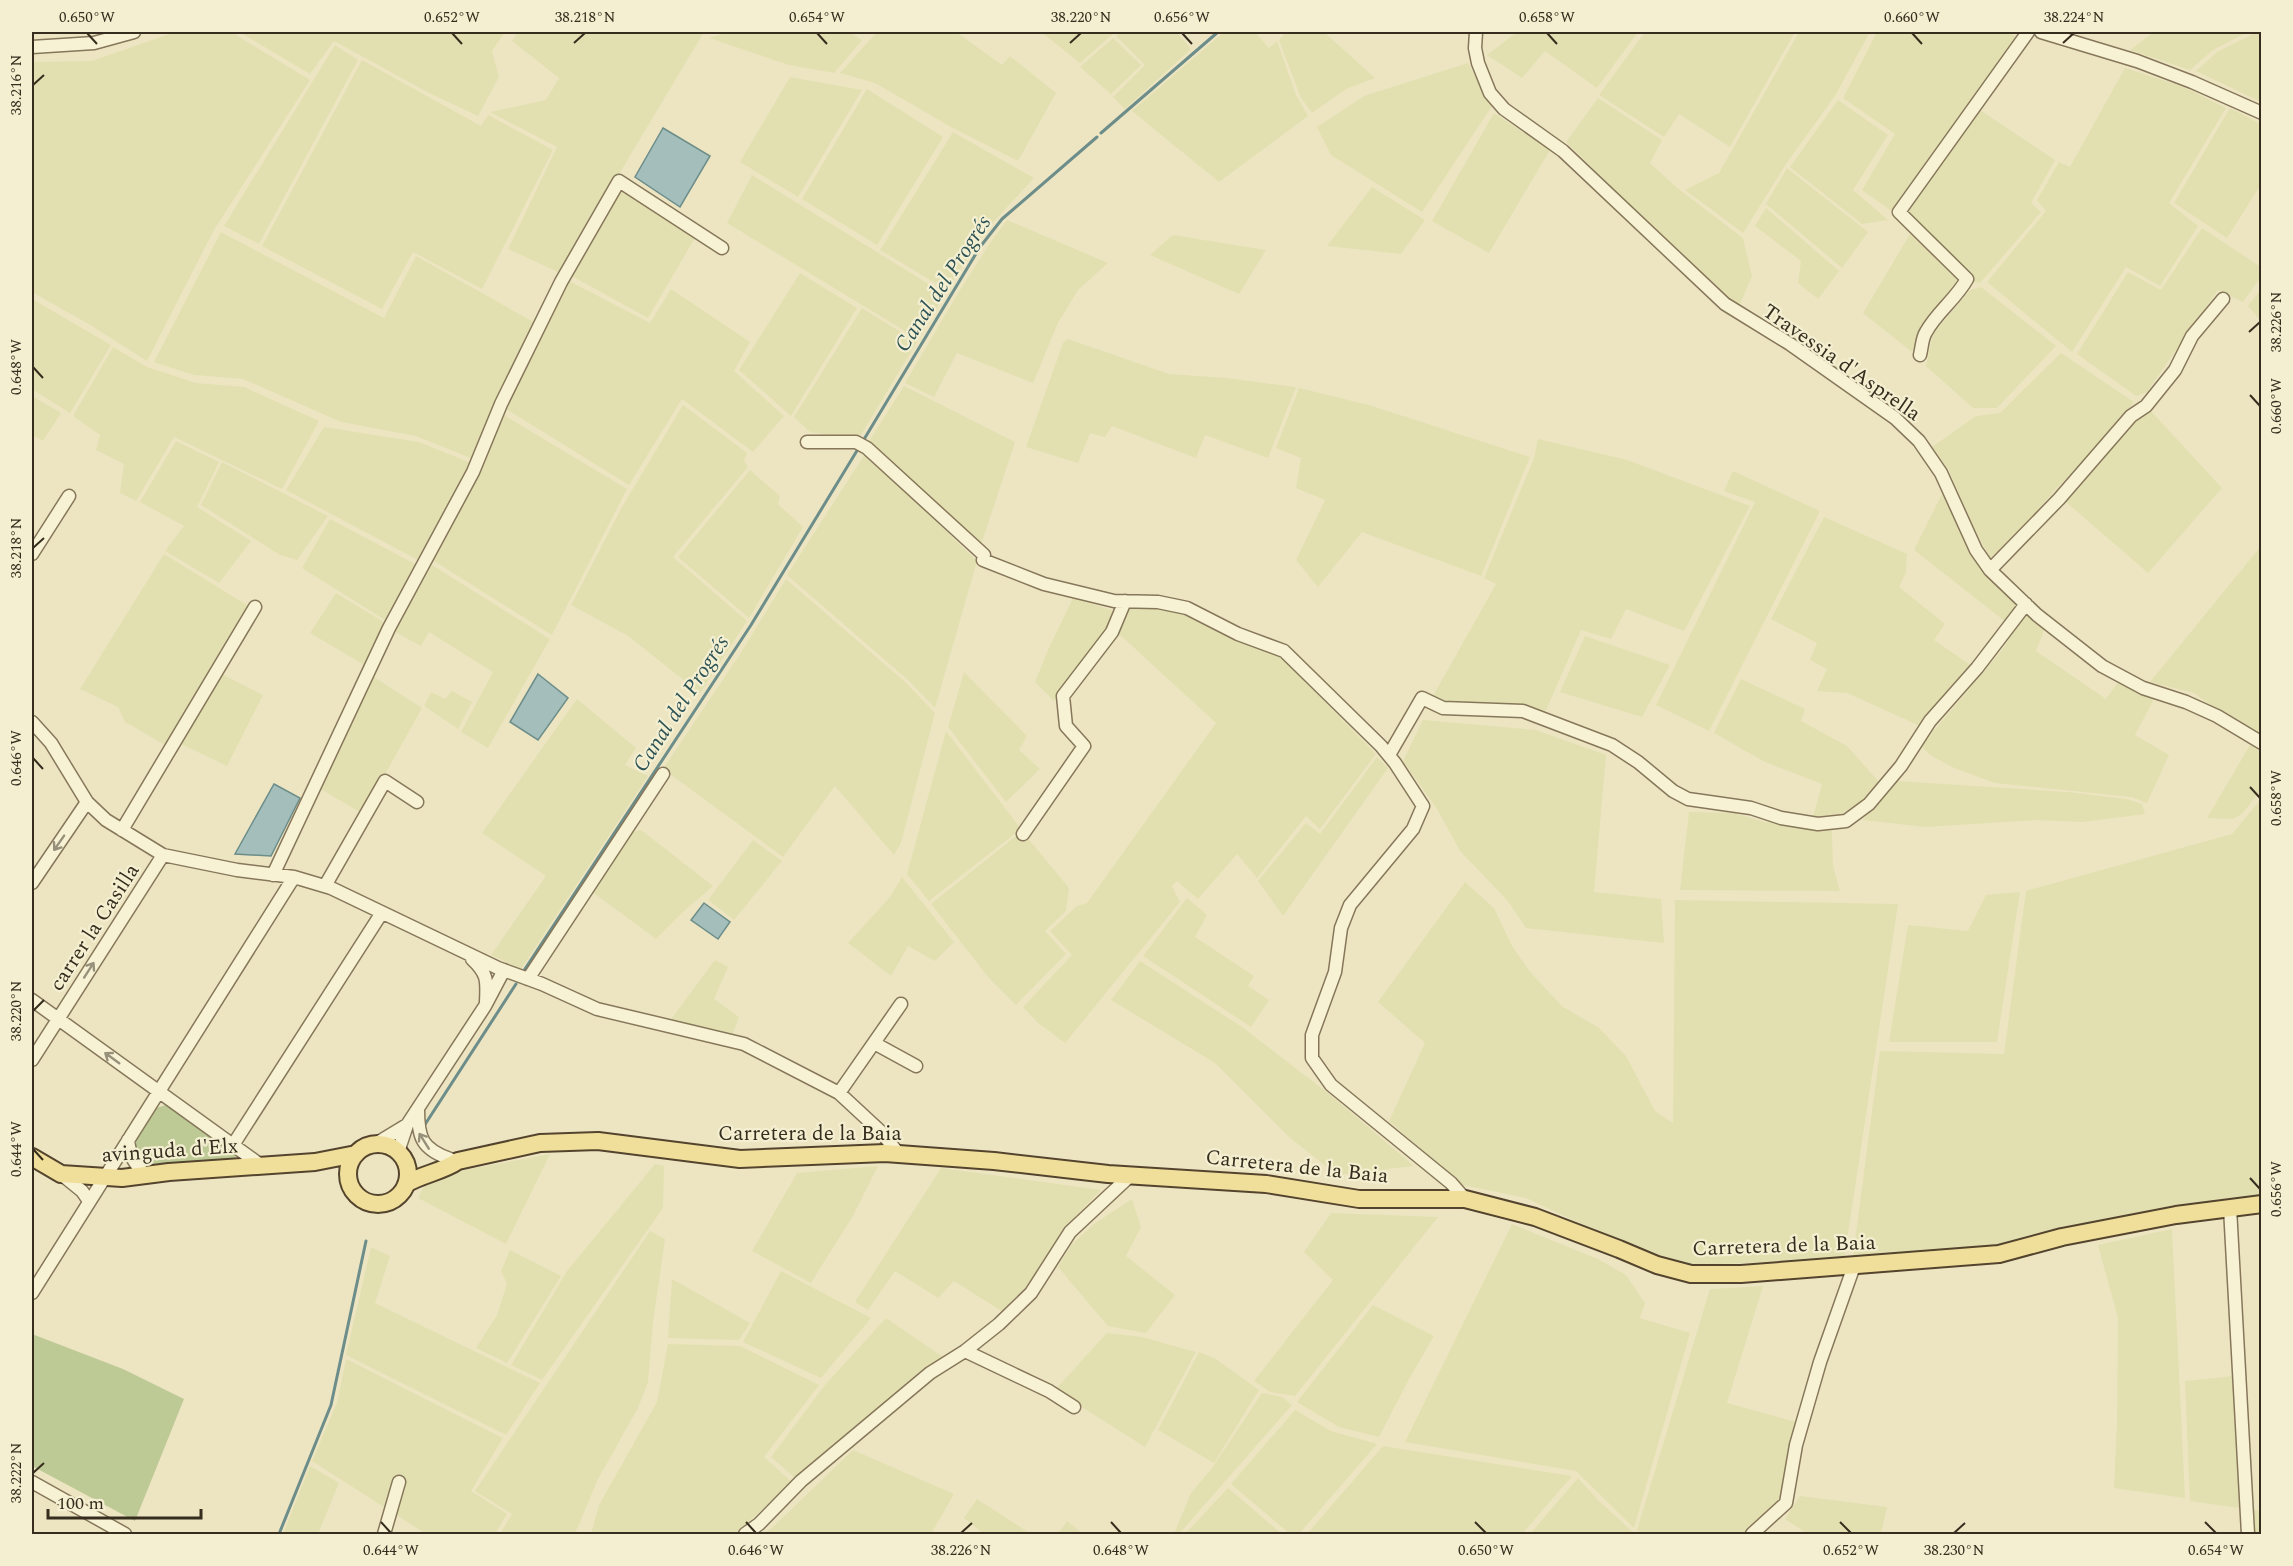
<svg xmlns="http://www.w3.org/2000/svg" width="2293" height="1566" viewBox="0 0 2293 1566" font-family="Spectral,serif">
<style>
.farmland{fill:#e2e0b0}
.green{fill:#beca96}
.water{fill:#a4bfbb;stroke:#6c8d89;stroke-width:1.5}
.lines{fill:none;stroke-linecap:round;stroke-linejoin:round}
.stream{stroke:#6c8d89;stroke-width:3}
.minor-casing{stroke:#86775a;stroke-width:15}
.major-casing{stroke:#54442e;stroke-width:20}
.minor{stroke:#f8f2d5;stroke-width:12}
.major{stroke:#efdf9a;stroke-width:16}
.oneway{stroke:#97907a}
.ticks{fill:none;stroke:#362d1e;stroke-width:2}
.labels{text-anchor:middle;stroke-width:4.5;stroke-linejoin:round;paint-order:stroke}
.street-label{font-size:21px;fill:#362d1e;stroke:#f4efd1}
.water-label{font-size:22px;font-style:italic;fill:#2d5356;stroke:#f4efd1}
.neatline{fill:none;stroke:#362d1e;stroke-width:2}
.ticks-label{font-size:15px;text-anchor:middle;fill:#362d1e}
</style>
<rect width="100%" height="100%" fill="#ede5c2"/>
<path class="farmland" d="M175,32H231L310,80L214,230L147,361L92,326L32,292V62L92,61Z
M239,32H505L492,51L499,77L478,116L429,93L334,41L310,74Z
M518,32H704L560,273L508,249L557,147L490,112L546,100L559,78L512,41Z
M729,32H849L862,40L834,73L789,65L709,38Z
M877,32H956L1002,65L1010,56L1056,93L1018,161L951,127L875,83L840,73Z
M1041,32H1111L1113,34L1080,63Z
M1120,32H1177L1191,49L1125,109L1113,97L1145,65L1116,36Z
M1224,32H1255L1269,48L1277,41L1296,95L1308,116L1219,182L1132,111Z
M1286,32H1324L1375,78L1346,89L1312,113L1301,98L1279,40Z
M1517,32H1638L1597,88L1545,51L1522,78L1487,55Z
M1645,32H1795L1730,147L1679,114L1664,137L1599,95Z
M1799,32H1870L1835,96L1788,161L1743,233L1685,190L1719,173Z
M1877,32H2003L2022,38L1894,213L1862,190L1895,134L1843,98Z
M2154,32H2248L2213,50L2190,70L2130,50Z
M2257,32H2261V102L2196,71L2217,52Z
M1113,38L1141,65L1111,94L1080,67Z
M335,45L358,60L259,244L224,226Z
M362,60L481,126L488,115L553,150L482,289L413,252L382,309L262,246Z
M1468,63L1492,106L1422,212L1331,155L1317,127L1364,96Z
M2125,68L2184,87L2226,108L2169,203L2198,226L2160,286L2126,267L2072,352L1987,282L2046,211L2037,200L2059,162L2070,167Z
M790,77L862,90L798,197L740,162Z
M867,89L943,137L877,245L802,199Z
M1598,98L1662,140L1650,163L1676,187L1743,238L1752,276L1739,306L1718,291L1566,142Z
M1838,100L1888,135L1853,190L1888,220L1862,224L1790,167Z
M2230,108L2261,124L2262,183L2227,238L2174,203Z
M1980,110L2055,160L2031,203L2041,212L1980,283L1974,282L1905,213Z
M1494,113L1550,150L1489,253L1432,221Z
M953,132L1034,178L986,230L947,290L880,250Z
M1787,168L1868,232L1842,268L1766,204Z
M752,175L945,294L918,339L727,223Z
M1372,187L1425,220L1401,254L1327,246Z
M621,189L696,236L648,318L570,275Z
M1766,208L1839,271L1818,299L1798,283L1801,261L1755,226Z
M1007,220L1108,263L1078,290L1058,323L1033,383L957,353L934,397L905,383L958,293L992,240Z
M2202,228L2261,267V277L2243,302L2218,290L2147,392L2136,396L2077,354L2128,272L2161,290Z
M221,232L384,318L416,256L537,324L473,459L416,436L341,422L243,379L194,375L154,362Z
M1910,234L1961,281L1935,311L1912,352L1863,313Z
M1173,235L1266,250L1239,294L1150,255Z
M800,273L857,308L791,416L739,370Z
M569,281L650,323L671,289L750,342L734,371L784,416L753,452L682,399L629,485L506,409Z
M1981,287L2056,346L1997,408H1973L1926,366L1933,334L1970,290Z
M2261,289V321L2248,306Z
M32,299L111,345L70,413L32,389Z
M862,308L917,342L858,440L810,432L794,417Z
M1068,339L1169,374L1226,378L1296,387L1268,458L1205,435L1196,458L1112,426L1105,437L1090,433L1078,463L1026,447L1063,343Z
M113,347L147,367L196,383L244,387L319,421L282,489L174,437L136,501L120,493L124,464L96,450L100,435L73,416Z
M2061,353L2134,402L2109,437L2054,491L2016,537L1990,558L1972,525L1949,470L1932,447L1976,416L2000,413Z
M904,386L1015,442L981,545L869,441Z
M1299,388L1369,405L1530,457L1481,576L1362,532L1318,587L1296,560L1325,500L1296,488L1301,458L1276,448Z
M32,396L61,413L43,441L32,435Z
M683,405L747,453L744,460L748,467L673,557L747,621L700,693L628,636L571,605L622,507Z
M2150,410L2222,488L2148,573L2065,501L2130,427Z
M504,415L627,489L552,635L434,561L479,474Z
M324,427L419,442L471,463L418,560L286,490Z
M1538,439L1627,460L1750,506L1684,631L1626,609L1611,639L1581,630L1544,715L1516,704L1479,706L1446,704L1433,696L1496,584L1484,578L1534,458Z
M176,441L219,462L197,507L251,541L219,583L165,551L184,526L140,502Z
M865,454L977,561L935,708L908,680L787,575Z
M222,462L328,516L297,560L280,555L201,505Z
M750,470L780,496L778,504L803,527L749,618L678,557Z
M1733,471L1820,511L1709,731L1656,705L1755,502L1724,491Z
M1944,490L1970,553L2019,606L2007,623L1914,550Z
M1824,517L1907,554L1906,572L1899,587L1945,624L1934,640L1972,666L1920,726L1847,693L1817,691L1827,669L1810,660L1817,643L1771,619Z
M330,519L419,566L388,622L302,568Z
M2261,546V737L2224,715L2194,693L2150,682Z
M164,554L250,607L167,746L125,722L118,707L80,689Z
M432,565L550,639L488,748L461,732L493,672L429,632L421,646L395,632Z
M786,579L904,681L935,713L901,843L894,855L835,786L783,857L663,769L740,654Z
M336,593L387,624L366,666L310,633Z
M1073,598L1118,612L1106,632L1054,701L1035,682L1048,650Z
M1130,606L1159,607L1185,614L1280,657L1376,754L1320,829L1306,816L1257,878L1237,854L1198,899L1177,881L1172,886L1180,902L1065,1043L1037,1022L1023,1007L1072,955L1050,931L1077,906L1087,903L1216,723L1118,633Z
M2026,612L2045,628L2036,651L2106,699L2118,682L2154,699L2135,735L2169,755L2147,803L2131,797L1995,783L1954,768L1930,755L1921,746L2002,650Z
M1585,636L1670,665L1642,717L1560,692Z
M964,672L1027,736L1019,750L1040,769L1006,802L948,727Z
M220,673L263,695L227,766L179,743Z
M371,675L422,708L363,814L319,788Z
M1741,679L1805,709L1801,721L1847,746L1879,782L1857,805L1840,814L1813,817L1822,784L1765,762L1714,733Z
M452,691L472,702L458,729L424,706L431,692L445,699Z
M577,699L636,748L625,765L648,776L521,969L491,955L546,876L482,833Z
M1423,720L1536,730L1606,755L1594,892L1661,899L1664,943L1526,928L1507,900L1460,851L1437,809L1403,761Z
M946,731L1021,829L929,901L907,874Z
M2250,745L2261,752V790L2242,814L2233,819L2207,818Z
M1377,757L1388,768L1283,916L1258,881L1306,823L1320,834Z
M1897,781L2068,792L2127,799L2142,804L2145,814L2082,822L2036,820L1925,827L1863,820Z
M2261,799V1198L2156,1210L1998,1246L1853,1256L1880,1051L2004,1054L2026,891L2232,834Z
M1689,812L1734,813L1765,822L1832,831L1833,866L1840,891L1680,890Z
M641,830L713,886L683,912L656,939L591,891L629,833Z
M1022,831L1069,888L1066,911L1045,931L1066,954L1016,1005L989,978L931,904Z
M753,840L782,861L734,920L708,900Z
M902,877L954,942L935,961L908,946L891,976L848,943L890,897Z
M1465,882L1494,908L1512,946L1531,973L1563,1007L1598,1027L1626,1056L1655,1111L1673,1123L1675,900L1898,904L1844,1260L1689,1265L1628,1246L1526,1198L1462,1185L1389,1121L1425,1043L1378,1002Z
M2020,892L1997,1042H1889L1908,925L1968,931L1986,895Z
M1187,898L1207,915L1195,937L1254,976L1248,986L1269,1000L1251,1027L1143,956Z
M715,960L728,967L714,999L739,1017L732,1036L669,1022Z
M1140,961L1242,1027L1328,1093L1414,1166L1337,1175L1289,1137L1215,1063L1111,1000Z
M550,1154L506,1244L418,1198L429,1177Z
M655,1164L664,1166L663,1208L542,1380L511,1365L567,1271Z
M878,1166L854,1214L811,1283L752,1251L797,1173Z
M941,1168L1101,1190L1067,1225L1028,1289L1003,1312L954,1281L938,1298L895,1271L868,1310L855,1302Z
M1132,1199L1141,1227L1126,1256L1175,1295L1146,1333L1108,1326L1058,1267L1072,1244L1094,1224Z
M1331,1213L1438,1217L1295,1396L1270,1392L1254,1381L1333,1280L1304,1252Z
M1512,1224L1598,1259L1626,1275L1645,1303L1640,1318L1690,1333L1634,1528L1576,1471L1405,1442Z
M2172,1229L2185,1498L2114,1488L2117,1422L2118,1318L2098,1245Z
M650,1231L665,1239L653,1322L648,1382L638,1408L597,1481L575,1534H500L512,1514L475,1491Z
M371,1247L390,1256L375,1303L540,1383L506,1435L346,1355Z
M510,1250L561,1276L507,1363L476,1348L497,1315L507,1284L501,1271Z
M781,1271L871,1318L821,1378L743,1342Z
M672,1279L750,1323L739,1340L668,1338Z
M1763,1286L1727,1403L1796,1422L1780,1501L1744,1534H1643L1637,1530L1710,1289Z
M1373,1305L1434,1336L1409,1379L1379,1437L1339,1427L1297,1402Z
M886,1318L943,1357L795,1478L771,1457L825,1385Z
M1107,1333L1142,1337L1196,1352L1145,1447L1055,1390Z
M668,1344L740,1346L819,1385L764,1457L793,1483L734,1534H591L599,1505L657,1402Z
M1199,1352L1216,1359L1259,1390L1214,1463L1158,1430Z
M346,1359L503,1438L471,1491L507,1514L495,1534H426L312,1461L337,1403Z
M2234,1376L2239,1508L2190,1501L2185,1381Z
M1262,1393L1282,1397L1292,1405L1179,1534H1174L1191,1493L1212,1468Z
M1295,1410L1331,1431L1377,1444L1299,1534H1290L1231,1484Z
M1383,1446L1572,1476L1522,1534H1307Z
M853,1450L954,1494L931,1534H763L773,1527Z
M310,1466L339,1483L318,1534H283Z
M1578,1478L1599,1501L1635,1534H1530Z
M1228,1488L1282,1534H1185Z
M1800,1496L1887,1507L1881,1534H1808L1785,1519Z
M977,1499L1031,1534H984L964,1518Z
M2247,1509L2261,1511V1534H2245Z
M1067,1521L1083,1534H1058Z"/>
<path class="green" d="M166,1105L235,1156L236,1159L142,1169L131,1148L156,1108Z
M32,1334L123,1369L184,1399L135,1521L32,1466Z"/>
<path class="water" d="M663,128L710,156L680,207L635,177Z
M538,674L568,698L538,740L510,722Z
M274,784L300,798L271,856L235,854Z
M704,903L730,922L718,939L691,920Z"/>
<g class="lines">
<path class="stream" d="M1101,133L1218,32
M863,441L980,247L1002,219L1097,137
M523,972L751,625L858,449
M424,1126L516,984
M279,1534L331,1405L366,1241"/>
<defs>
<path id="minor" d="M1476,32L1475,48L1478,63L1490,93L1504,109L1563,151L1725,304L1790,344L1895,418L1919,441L1941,473L1976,550L1990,570L2037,615L2102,666L2143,688L2186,702L2217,716L2262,743
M2041,32L2137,61L2192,82L2262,113
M32,47L94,43L134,32
M1920,355C1922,347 1922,338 1926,332C1937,312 1956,299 1967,279L1899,212L2028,32
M807,442H856L867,448L984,555
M32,554L69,496
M983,560L1044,584L1114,601L1158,602L1187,608L1238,634L1284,651L1381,746L1395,763L1423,806L1413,829L1350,905L1341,928L1335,972L1312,1035V1058L1331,1085L1451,1183L1465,1199
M1990,570L2059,499L2131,416L2146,406L2175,370L2192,336L2223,299
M32,722L51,743L87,802L106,820L163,855L237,870L294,877L331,888L498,968L542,984L597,1009L744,1044L839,1093L880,1131L899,1154
M1389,755L1422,698L1443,708L1523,711L1612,745L1638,762L1673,791L1688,799L1751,808L1781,818L1818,824L1846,821L1869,804L1901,766L1930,721L1977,668L2026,604
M122,830L255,607
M1023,834L1084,746L1066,726L1063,696L1112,632L1125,601
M273,875L389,628L473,472L501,404L561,282L619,181L722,248
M32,883L87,802
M325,886L385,781L417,802
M472,959C488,974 487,981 486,1002
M528,979L663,774
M32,1000L262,1166
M874,1043L916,1066
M32,1060L163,855
M839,1093L901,1004
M418,1110C418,1138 422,1149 450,1159
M128,1140C130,1156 134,1164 146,1175
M233,1145L381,914
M374,1145L407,1125
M398,1152L407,1125L485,1006L504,970
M61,1174L82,1191L89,1201
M2230,1208L2248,1534
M32,1293L294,877
M965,1351L1049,1391L1074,1407
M32,1482L125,1534
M384,1534L399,1482
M745,1534L759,1524L801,1481L930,1373L965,1351L999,1324L1031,1293L1070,1232L1132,1174
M1752,1534L1786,1503L1796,1445L1820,1362L1854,1266"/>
<path id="major" d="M348 1174a30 30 0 1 1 60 0a30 30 0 1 1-60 0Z
M32,1157L61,1174L122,1178L169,1172L315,1162L356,1154
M406,1184C422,1174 442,1172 458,1161L540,1143L598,1141L740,1159L885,1153L994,1161L1108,1174L1266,1184L1359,1199H1465L1535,1217L1619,1249L1657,1265L1691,1274H1741L1999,1254L2062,1237L2176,1215L2262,1204"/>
</defs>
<use href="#minor" class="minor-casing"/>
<use href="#major" class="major-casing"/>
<use href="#minor" class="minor"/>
<use href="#major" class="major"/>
</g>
<defs><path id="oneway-shaft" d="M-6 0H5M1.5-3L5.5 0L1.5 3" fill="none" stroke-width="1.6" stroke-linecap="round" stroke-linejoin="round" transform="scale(1.5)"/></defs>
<g class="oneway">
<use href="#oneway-shaft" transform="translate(59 843) rotate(125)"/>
<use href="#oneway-shaft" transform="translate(89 970) rotate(-57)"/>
<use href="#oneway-shaft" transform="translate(112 1058) rotate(-144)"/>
<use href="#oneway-shaft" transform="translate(424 1141) rotate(-122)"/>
</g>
<path class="ticks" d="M87,33L97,44M452,33L462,44M817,33L827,44M1182,33L1192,44M1547,33L1557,44M1912,33L1922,44M574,43L585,33M1070,43L1081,33M2063,43L2074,33M33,85L44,75M2249,332L2260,322M33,367L43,378M2250,395L2260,406M33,548L44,538M33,758L43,769M2250,787L2260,798M33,1011L44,1000M33,1149L43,1160M2250,1178L2260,1189M33,1473L44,1463M381,1522L391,1533M746,1522L756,1533M1111,1522L1121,1533M1475,1522L1486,1533M1840,1522L1851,1533M2205,1522L2216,1533M961,1533L972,1523M1954,1533L1965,1523"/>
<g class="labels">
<g class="street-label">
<text transform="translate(1842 362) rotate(35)" y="7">Travessia d'Asprella</text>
<text transform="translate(94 927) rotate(-57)" y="7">carrer la Casilla</text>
<text x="810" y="1140">Carretera de la Baia</text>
<text transform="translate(170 1150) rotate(-4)" y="7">avinguda d'Elx</text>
<text transform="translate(1297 1166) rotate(6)" y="7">Carretera de la Baia</text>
<text transform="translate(1784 1245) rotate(-2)" y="7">Carretera de la Baia</text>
</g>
<g class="water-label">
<text transform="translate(942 283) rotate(-57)" y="8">Canal del Progrés</text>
<text transform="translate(680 703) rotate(-57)" y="8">Canal del Progrés</text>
</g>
</g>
<rect width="2293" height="1566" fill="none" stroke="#f4efd1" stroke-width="66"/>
<path d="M48 1509v9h153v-9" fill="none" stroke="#362d1e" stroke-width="3"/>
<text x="57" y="1509" font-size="18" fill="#362d1e" stroke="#f4efd1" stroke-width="4.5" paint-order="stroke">100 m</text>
<rect x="33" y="33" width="2227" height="1500" class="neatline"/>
<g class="ticks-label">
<text x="87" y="22">0.650°W</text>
<text x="452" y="22">0.652°W</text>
<text x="585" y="22">38.218°N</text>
<text x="817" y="22">0.654°W</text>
<text x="1081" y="22">38.220°N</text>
<text x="1182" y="22">0.656°W</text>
<text x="1547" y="22">0.658°W</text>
<text x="1912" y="22">0.660°W</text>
<text x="2074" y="22">38.224°N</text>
<text transform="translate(16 85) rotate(-90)" y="5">38.216°N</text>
<text transform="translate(2276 322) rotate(-90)" y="5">38.226°N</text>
<text transform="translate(16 367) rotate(-90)" y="5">0.648°W</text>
<text transform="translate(2276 406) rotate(-90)" y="5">0.660°W</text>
<text transform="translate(16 548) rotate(-90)" y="5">38.218°N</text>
<text transform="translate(16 758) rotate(-90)" y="5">0.646°W</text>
<text transform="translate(2276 798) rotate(-90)" y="5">0.658°W</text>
<text transform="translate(16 1011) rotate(-90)" y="5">38.220°N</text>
<text transform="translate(16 1149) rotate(-90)" y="5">0.644°W</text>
<text transform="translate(2276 1189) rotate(-90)" y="5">0.656°W</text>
<text transform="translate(16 1473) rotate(-90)" y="5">38.222°N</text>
<text x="391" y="1555">0.644°W</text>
<text x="756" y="1555">0.646°W</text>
<text x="961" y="1555">38.226°N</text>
<text x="1121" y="1555">0.648°W</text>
<text x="1486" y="1555">0.650°W</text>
<text x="1851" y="1555">0.652°W</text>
<text x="1954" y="1555">38.230°N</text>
<text x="2216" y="1555">0.654°W</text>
</g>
</svg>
